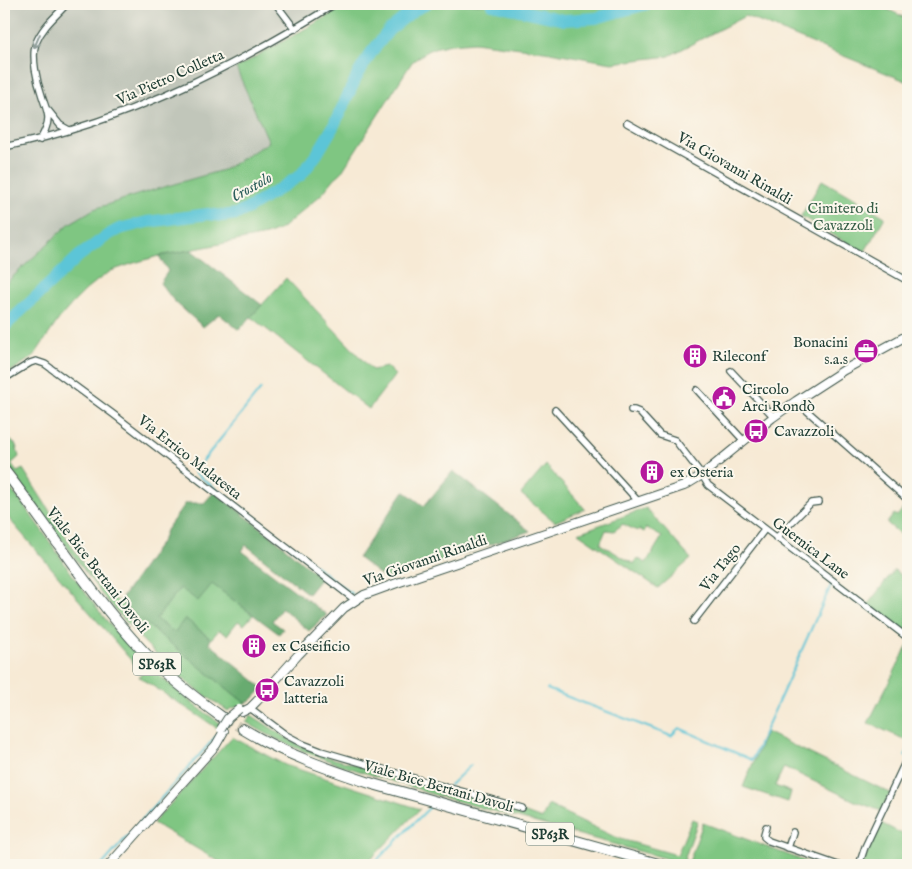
<svg xmlns="http://www.w3.org/2000/svg" width="912" height="869" viewBox="0 0 912 869" font-family="'IM FELL English',serif">
<style>
.industrial{fill:#c1c6ba}
.green{fill:#7fc682;stroke:#4f825b;fill-rule:evenodd}
.forest{fill:#67ab70;stroke:#437452}
.lines{fill:none;stroke-linecap:round;stroke-linejoin:round}
.stream{stroke:#5bc5d7;stroke-width:2}
.river{stroke:#5bc5d7;stroke-width:12}
.highway-tunnel{stroke:#ccc7b5;stroke-width:10;stroke-dasharray:10 5;stroke-linecap:butt}
.street-casing{stroke:#3f574c;stroke-width:8}
.secondary-casing{stroke:#3f574c;stroke-width:10}
.highway-casing{stroke:#3f574c;stroke-width:12}
.street{stroke:#fff;stroke-width:5.5}
.secondary{stroke:#fff;stroke-width:8}
.highway{stroke:#fff;stroke-width:10}
.secondary-bridge-casing{stroke:#3f574c;stroke-width:10;stroke-linecap:butt}
.secondary-bridge{stroke:#fff;stroke-width:8}
.oneway{stroke:#8f9e9a}
.labels{text-anchor:middle;stroke-width:4;stroke-linejoin:round;paint-order:stroke}
.shield{fill:#fbf7ec;stroke:#61756b;stroke-width:1}
.shield-label{font-size:14px;font-weight:bold;fill:#1f3d34}
.street-label{font-size:15px;fill:#1f3d34;stroke:#fbf7ec}
.park-label{font-size:15px;fill:#375f48;stroke:#fbf7ec}
.poi-label{font-size:15px;fill:#1f3d34;stroke:#fbf7ec;text-anchor:start}
.water-label{font-size:16px;font-style:italic;fill:#2e5f5d;stroke:#fbf7ec}
</style>
<rect width="100%" height="100%" fill="#fbf7ec"/>
<filter id="ink" filterUnits="userSpaceOnUse"><feTurbulence type="fractalNoise" baseFrequency=".02" numOctaves="2"/><feDisplacementMap in="SourceGraphic" scale="10" xChannelSelector="R" yChannelSelector="G"/><feConvolveMatrix kernelMatrix="1 2 1 2 8 2 1 2 1" color-interpolation-filters="sRGB"/></filter>
<filter id="wash" filterUnits="userSpaceOnUse"><feTurbulence type="fractalNoise" baseFrequency=".0096" numOctaves="4" result="noise"/><feDisplacementMap in="SourceGraphic" scale="20" xChannelSelector="R" yChannelSelector="G"/><feGaussianBlur stdDeviation="1.12" result="paint"/><feColorMatrix in="noise" values="0 0 0 0 0 0 0 0 0 0 0 0 0 0 0 0 0 1.4 0 .05"/><feComposite in="paint" operator="in"/></filter>
<g filter="url(#wash)">
<rect width="100%" height="100%" fill="#f7ead5"/>
<path class="industrial" d="M4,4H335L233,62L269,142L235,163L4,295Z"/>
<path class="green" d="M349,4H876L908,19V82L745,16L669,56L612,63L544,51L474,42L451,44L434,48L427,51L412,62L341,173L335,178L322,194L281,229L266,235L159,256L134,263L111,271L98,280L86,290L71,305L59,319L34,356L4,376V285L69,224L94,209L143,193L223,170L235,163L269,142L236,68Z
M822,180L848,195L849,194L857,199V200L885,217L864,253L801,216Z
M286,278L372,370L387,367L395,375L369,409L251,317Z
M4,435L16,445L19,457L11,464L17,472L23,469L96,584L119,602L245,703C239,708 234,706 228,711L193,687L167,665L143,641L102,595L4,460Z
M546,465L585,509L555,522L521,494Z
M4,481C40,523 68,572 103,616C136,657 176,693 220,723L217,728L139,677L142,673L4,513Z
M646,508L691,559L658,588L578,533ZM623,524L637,531L639,529L644,532L646,528L662,537L646,563L637,558L634,564L600,544L606,530L614,531Z
M903,509L908,514V541L887,523L894,514L897,516Z
M894,570L908,580V638L866,607Z
M211,583L253,615L244,625L238,621L227,635L219,630L211,639L185,619L174,633L156,619L181,587Z
M908,645V741L868,723Z
M251,715L293,742L328,757L515,809L542,819L548,805L617,838L677,855L692,819L698,821L684,860L689,862L703,823L815,865H689L424,792L418,789C359,771 299,755 246,722Z
M766,732L890,793L881,811L855,801L784,767L775,786L791,792L788,802L743,787Z
M232,737L285,765L420,809L365,865H225L153,823Z
M881,823L908,837V865H862Z"/>
<path class="forest" d="M191,250L262,305L239,330L219,314L203,327L174,301L160,283L168,271L159,256Z
M453,471L530,531L387,580L358,558L404,491L424,506Z
M214,492L274,538L321,578L308,594L246,545L242,551L327,615L309,631L282,608L272,621L283,629L279,634L212,584L198,601L180,588L156,619L174,633L185,618L211,639L209,643L263,688L251,701L245,703L119,602L163,539L166,530L186,503H204Z"/>
<g class="lines">
<path class="stream" d="M261,389L197,468L194,470L195,473L352,594
M547,689L671,736L679,728L752,760L832,583
M905,756L908,750
M450,785L471,765
M102,865L219,733
M372,865L430,807"/>
<path class="river" d="M492,4L564,20L596,18L647,4
M4,327L79,256L108,235L119,229L147,222L208,214L222,216L237,214L249,208L301,175L317,154L333,127L358,74L371,53L389,30L414,10L427,4"/>
</g>
</g>
<g filter="url(#ink)">
<g class="lines">
<path class="highway-tunnel" d="M223,718L243,729"/>
<defs>
<path id="street" d="M276,4L295,29
M48,110L60,125L69,130
M627,123L908,281
M40,140C44,133 48,126 48,118C48,111 44,103 42,96C37,82 31,56 36,43C42,27 56,16 67,4
M4,147C122,123 233,68 335,4
M731,371L774,417
M4,379L30,363L36,361L45,364L113,414L355,600
M697,390L744,441
M796,401L908,500
M555,410L638,501
M631,410H634L639,412L660,435L675,440L702,475L708,485L908,638
M776,538L811,503L819,502
M694,621L765,529
M250,708L286,735L303,744L321,751L403,775L522,808
M766,827L764,834V837L769,841L838,865
M788,848L793,832
M859,865L865,847L908,756"/>
<path id="secondary" d="M242,712L250,708L257,701L298,655L344,608L364,595L397,583L684,486L702,475L772,418L796,401L844,370L908,335
M109,865L216,745L224,731"/>
<path id="highway" d="M4,470C51,530 91,596 144,652C168,677 195,698 223,718
M243,729C284,754 328,769 373,784L662,865"/>
</defs>
<use href="#street" class="street-casing"/>
<use href="#secondary" class="secondary-casing"/>
<use href="#highway" class="highway-casing"/>
<use href="#street" class="street"/>
<use href="#secondary" class="secondary"/>
<use href="#highway" class="highway"/>
<defs>
<path id="secondary-bridge" d="M221,729L228,718L239,709"/>
</defs>
<use href="#secondary-bridge" class="secondary-bridge-casing"/>
<use href="#secondary-bridge" class="secondary-bridge"/>
</g>
<defs><path id="oneway-shaft" d="M-6 0H5M1.5-3L5.5 0L1.5 3" fill="none" stroke-width="1.6" stroke-linecap="round" stroke-linejoin="round" transform="scale(1.25)"/></defs>
<use class="oneway" href="#oneway-shaft" transform="translate(37 41) rotate(113)"/>
</g>
<defs>
<symbol id="office-disc" viewBox="-11 -11 22 22"><circle r="9.5" fill="#b5179e" stroke="#fbf7ec"/><path d="M-6-3h4V-5.5h4V-3h4V5H-6ZM-1-4.5V-3h2v-1.5ZM-6 0V1H6V0Z" fill="#fff"/></symbol>
<symbol id="building-disc" viewBox="-11 -11 22 22"><circle r="9.5" fill="#b5179e" stroke="#fbf7ec"/><path d="M-4-6H4V6H1V3H-1V6H-4ZM-2.5-4.3h1.7v1.8h-1.7ZM.8-4.3h1.7v1.8H.8ZM-2.5-1h1.7V.8h-1.7ZM.8-1h1.7V.8H.8Z" fill="#fff"/></symbol>
<symbol id="civic-disc" viewBox="-11 -11 22 22"><circle r="9.5" fill="#b5179e" stroke="#fbf7ec"/><path d="M-.6-6.5H3V-4.5H.6V-3L4-1V1h2V6H-6V1h2V-1L-.6-3ZM-1.2 2.5V6h2.4V2.5Z" fill="#fff"/></symbol>
<symbol id="bus-disc" viewBox="-11 -11 22 22"><circle r="9.5" fill="#b5179e" stroke="#fbf7ec"/><path d="M-5-6H5V4H4V6H2V4H-2V6H-4V4H-5ZM-3.5-4V0h7V-4ZM-3.5 1.2v1.5H-2V1.2ZM2 1.2v1.5H3.5V1.2Z" fill="#fff"/></symbol>
</defs>
<g fill-rule="evenodd">
<use href="#office-disc" x="852" y="337" width="28" height="28"/>
<use href="#building-disc" x="681" y="342" width="28" height="28"/>
<use href="#civic-disc" x="710" y="384" width="28" height="28"/>
<use href="#bus-disc" x="742" y="417" width="28" height="28"/>
<use href="#building-disc" x="638" y="458" width="28" height="28"/>
<use href="#building-disc" x="240" y="632" width="28" height="28"/>
<use href="#bus-disc" x="253" y="676" width="28" height="28"/>
</g>
<g class="labels">
<g class="shield">
<rect x="133" y="652.5" width="48" height="23" rx="4"/>
<rect x="526" y="822.5" width="48" height="23" rx="4"/>
</g>
<g class="shield-label">
<text x="157" y="669">SP63R</text>
<text x="550" y="839">SP63R</text>
</g>
<g class="street-label">
<text transform="translate(170 77) rotate(-24)" y="5">Via Pietro Colletta</text>
<text transform="translate(735 168) rotate(30)" y="5">Via Giovanni Rinaldi</text>
<text transform="translate(190 457) rotate(38)" y="5">Via Errico Malatesta</text>
<text transform="translate(811 548) rotate(37)" y="5">Guernica Lane</text>
<text transform="translate(425 560) rotate(-19)" y="5">Via Giovanni Rinaldi</text>
<text transform="translate(720 567) rotate(-52)" y="5">Via Tago</text>
<text transform="translate(98 570) rotate(52)" y="5">Viale Bice Bertani Davoli</text>
<text transform="translate(439 786) rotate(16)" y="5">Viale Bice Bertani Davoli</text>
</g>
<g class="park-label">
<text x="843" y="213">Cimitero di<tspan x="843" dy="17">Cavazzoli</tspan></text>
</g>
<g class="poi-label">
<text x="848" y="347" text-anchor="end">Bonacini<tspan x="848" dy="17">s.a.s</tspan></text>
<text x="712" y="361">Rileconf</text>
<text x="742" y="394">Circolo<tspan x="742" dy="17">Arci Rondò</tspan></text>
<text x="774" y="436">Cavazzoli</text>
<text x="670" y="477">ex Osteria</text>
<text x="272" y="651">ex Caseificio</text>
<text x="284" y="686">Cavazzoli<tspan x="284" dy="17">latteria</tspan></text>
</g>
<g class="water-label">
<text transform="translate(251 186) rotate(-29)" y="6">Crostolo</text>
</g>
</g>
<rect width="912" height="869" fill="none" stroke="#fbf7ec" stroke-width="20"/>
</svg>
